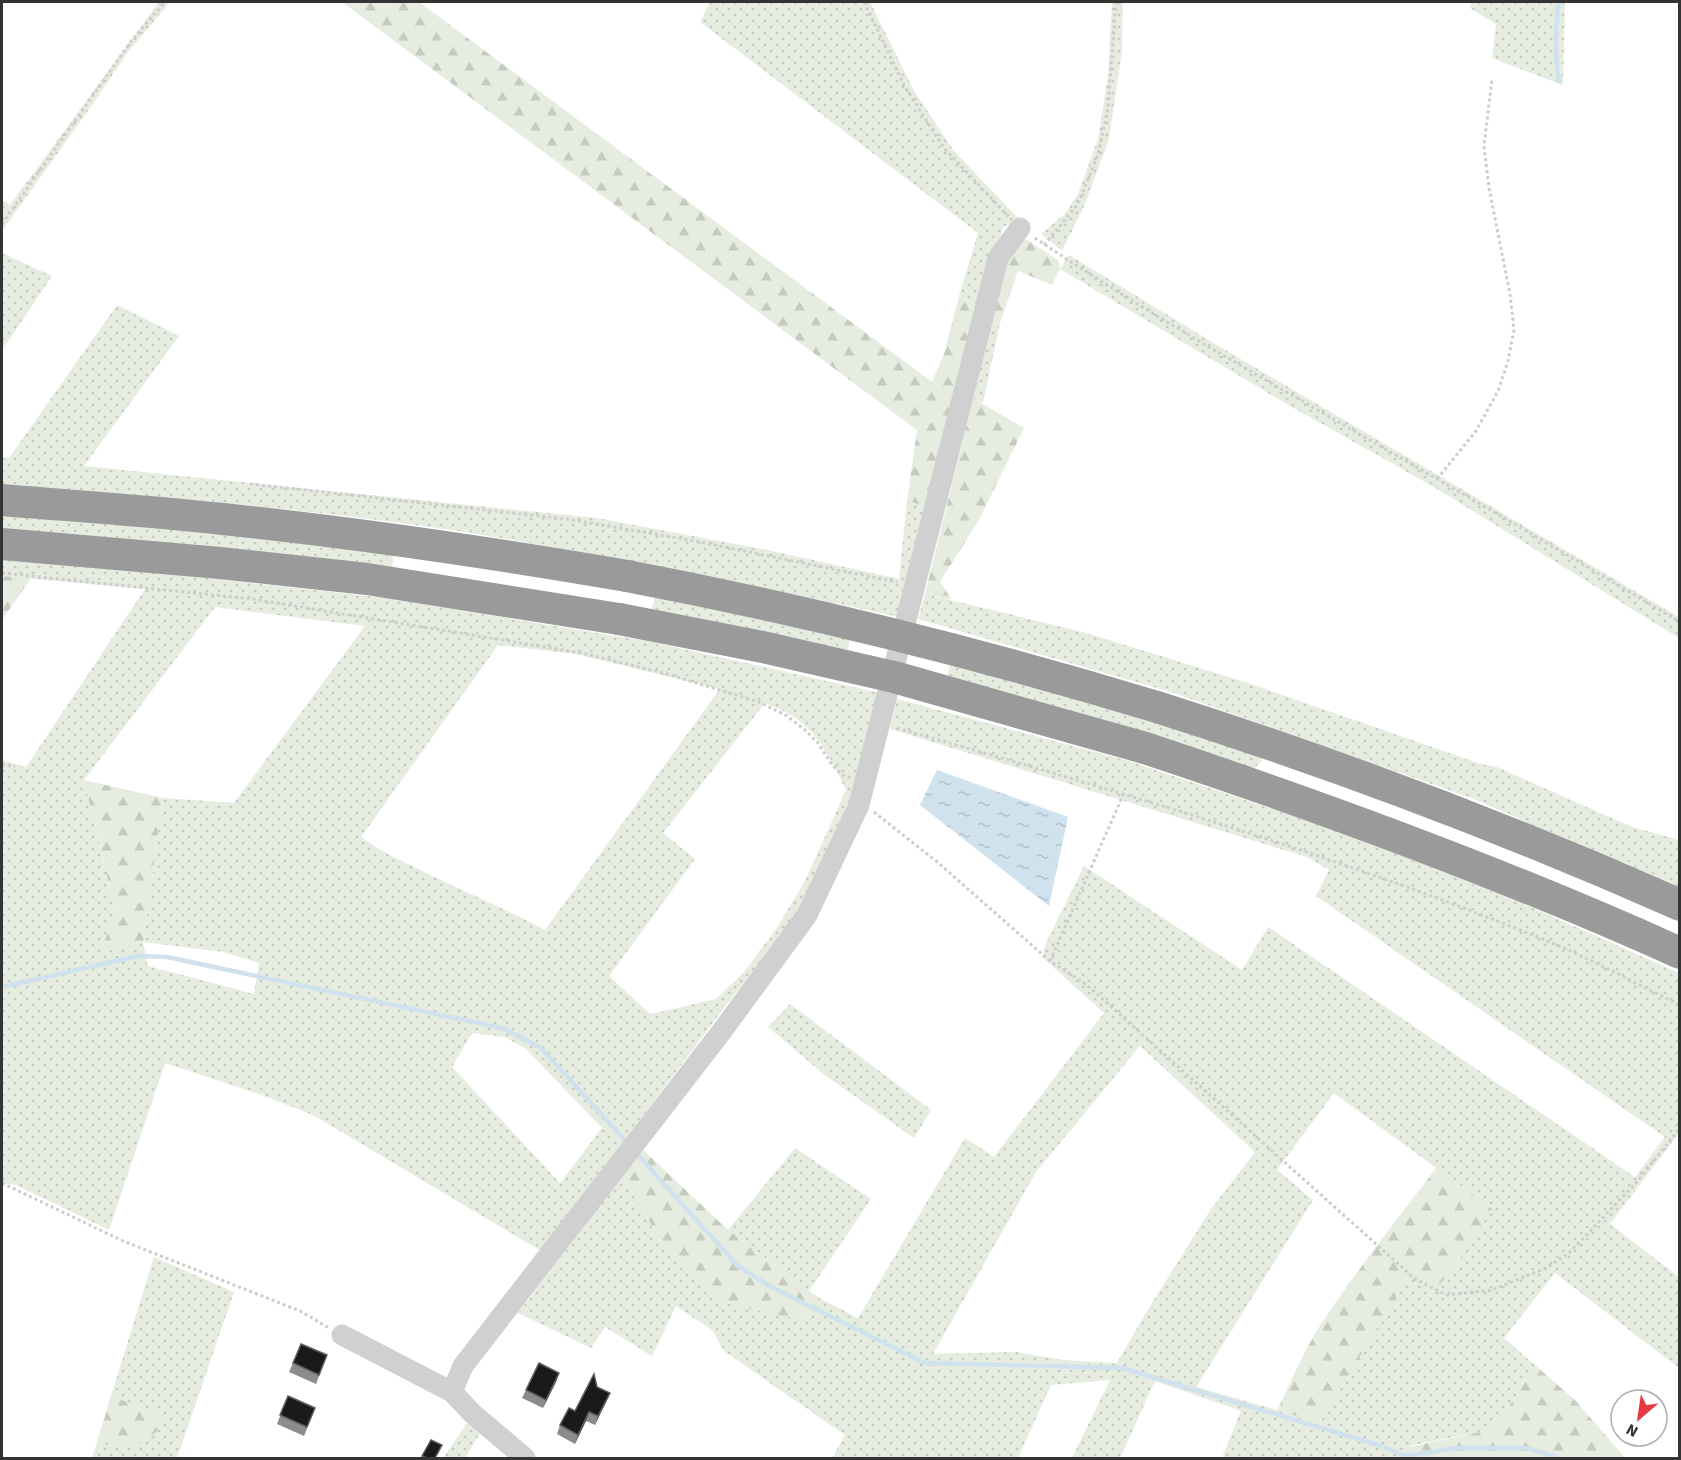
<svg xmlns="http://www.w3.org/2000/svg" width="1681" height="1460" viewBox="0 0 1681 1460" font-family="'Source Sans 3',sans-serif">
<style>
.grass{fill:url(#grass-dots);fill-rule:evenodd}
.forest{fill:url(#forest-firs)}
.water{fill:url(#water-ripples)}
.lines{fill:none;stroke-linecap:round;stroke-linejoin:round}
.stream{stroke:#cfe2ee;stroke-width:4.5}
.path{stroke:#cdcdcd;stroke-width:3;stroke-dasharray:3 3;stroke-linecap:butt}
.minor{stroke:#d0d0d0;stroke-width:21}
.highway{stroke:#9a9a9a;stroke-width:32}
.highway-bridge{stroke:#9a9a9a;stroke-width:32}
.wall{fill:#8c8c8c}
.shaded-wall{fill:#5f5f5f}
.building{fill:#1a1a1a;stroke:#5f5f5f;stroke-width:1.5}
</style>
<defs>
<pattern id="grass-dots" width="8" height="8" patternUnits="userSpaceOnUse" patternTransform="scale(1.5)"><rect width="8" height="8" fill="#e6ecdf"/><path d="M2 2h.1M6 6h.1" fill="none" stroke="#c6cbc0" stroke-width="1.8" stroke-linecap="round"/></pattern>
<pattern id="forest-firs" width="22" height="20" patternUnits="userSpaceOnUse" patternTransform="scale(1.5)"><rect width="22" height="20" fill="#e6ecdf"/><path d="M5 1l3.5 6h-7zM16 11l3.5 6h-7z" fill="#c6cbc0"/></pattern>
<pattern id="water-ripples" width="26" height="14" patternUnits="userSpaceOnUse" patternTransform="scale(1.5)"><rect width="26" height="14" fill="#cfe2ee"/><path d="M2 4q2-2 4 0t4 0M15 11q2-2 4 0t4 0" fill="none" stroke="#b2c2cd"/></pattern>
</defs>
<rect width="100%" height="100%" fill="#fff"/>
<path class="grass" d="M159,2H170L128,52L97,98L2,231V200L10,205Z
M710,2H870L914,91L954,151L1020,220L1003,227L982,306L959,296L978,233L700,22Z
M1112,2H1123L1122,51L1109,139L1085,204L1062,251L1041,234L1065,214L1078,194L1098,139L1108,76Z
M1472,2H1565L1563,85L1492,58L1496,24L1470,8Z
M2,253L52,276L2,350Z
M1069,255L1217,345L1679,617V638L1434,487L1290,406L1060,269Z
M117,305L179,336L84,466L597,518L772,551L899,579L907,501L933,508L904,618C766,588 628,559 489,536C328,510 164,497 2,484V457L9,458Z
M991,321L1000,323L983,403L973,398Z
M2,510L394,550L391,572L2,535Z
M2,560L145,571L385,598L652,642L885,694L854,804L807,898L782,934L724,1008L541,1251L313,1115L259,1094L165,1063L109,1230L16,1185L2,1183V760L26,767L145,589L2,576ZM215,607L365,626L234,803L163,798L143,942L101,952L115,911L84,780ZM498,645L576,654L720,689L545,930C501,906 455,888 410,865C393,857 376,848 361,837ZM765,703C815,722 823,745 846,790L805,881L776,929L745,971L716,999L650,1014L609,976L695,859L663,833ZM143,942L224,952L259,963L254,994L148,966ZM472,1033L505,1037L525,1048L602,1128L560,1183L452,1067Z
M656,591L851,634L846,655L651,613Z
M925,594L1083,632L1248,683L1481,764L1497,767L1632,827L1679,840V889L1474,799L1174,693L918,619Z
M951,659L1258,751L1262,761L1250,772L946,682Z
M897,699L1129,761L1342,832L1520,902L1679,973V1133L1610,1224L1679,1277V1368L1555,1273L1504,1338L1536,1366L1493,1429L1409,1446L1411,1458H1222L1241,1411L1155,1381L1120,1458H1072L1110,1380L1051,1385L1018,1458H832L845,1435L724,1351L712,1330L676,1306L652,1356L605,1327L591,1348L518,1313L574,1240L621,1173L662,1243L802,1320L819,1298L858,1318L965,1138L994,1157L1104,1013L1042,957L1046,943L1084,866L1242,970L1268,927L1635,1177L1665,1137L1316,896L1329,870L1307,857L890,729ZM1140,1046L1255,1152L1211,1209L1147,1311L1117,1363L1063,1360L1016,1352L933,1354L1036,1172ZM1334,1093L1492,1209L1433,1289L1410,1273L1320,1422L1196,1387L1313,1200L1277,1170Z
M790,1004L931,1110L914,1138L826,1076L768,1027Z
M795,1148L871,1199L809,1291L728,1230Z
M154,1257L234,1292L177,1458H92Z
M467,1423L482,1430L465,1458H443Z"/>
<path class="forest" d="M342,2H419L932,382L944,354L959,296L982,306L933,508L907,501L917,430Z
M1027,240L1059,261L1060,269L1052,285L1018,271L1000,323L991,321L1007,258L1018,242Z
M973,398L1024,428L979,520L940,582L952,600L925,594Z
M2,576L31,578L2,620Z
M84,780L163,798L143,942L101,952L115,910Z
M641,1148L728,1230L819,1298L802,1320L723,1303L662,1243L621,1173Z
M1437,1167L1492,1209L1453,1270L1434,1290L1410,1274L1320,1422L1277,1411C1291,1381 1304,1351 1321,1324C1357,1270 1397,1219 1437,1167Z
M1536,1366L1575,1400L1625,1458H1411L1409,1447L1493,1429Z
M111,1396L161,1415L159,1430L135,1446L97,1444Z"/>
<path class="water" d="M937,770L1068,817L1049,906L920,805Z"/>
<g class="lines">
<path class="stream" d="M1559,2C1555,29 1554,53 1559,81
M2,987L138,956L167,957L502,1028L541,1048L624,1139
M637,1154L737,1265L769,1286L925,1363L1122,1368L1378,1445L1406,1456L1456,1448H1526L1559,1458"/>
<path class="path" d="M864,2L905,87L944,148L1009,217
M2,224L132,40L165,2
M1035,238C1134,305 1238,364 1342,424C1455,489 1568,555 1680,622
M1044,245L1078,204L1098,155L1108,108L1116,2
M1437,479L1476,431L1498,391L1508,361L1514,330L1510,294L1489,188L1484,146L1492,80
M250,484L567,519L695,541L897,582
M2,573L252,599L582,653L667,674L759,702L787,716L805,730L818,743L832,765L847,779
M897,728C1114,790 1331,853 1540,938C1588,957 1634,983 1680,1005
M2,764L15,767
M874,812L936,861L1050,961L1087,985L1415,1279L1447,1295L1492,1290L1546,1268L1569,1253L1636,1183L1680,1128
M1050,961L1124,793
M2,1183L123,1241L300,1311L329,1328"/>
<path class="minor" d="M342,1335L452,1392
M525,1458L473,1414L452,1392L463,1366L722,1031L807,915L859,805L998,258L1020,228"/>
<path class="highway" d="M2,500C75,506 149,511 223,519C358,533 493,553 627,576
M2,544L220,563L367,579L619,619
M1157,707C1334,763 1509,829 1680,905
M1145,748C1326,808 1505,874 1680,953"/>
<path class="highway-bridge" d="M627,576C806,610 982,654 1157,707
M619,619L763,647L894,677L1145,748"/>
</g>
<path class="wall" d="M327,1355L316,1384L289,1372L293,1363Z
M559,1373L556,1382L543,1408L522,1398L526,1390Z
M597,1387L610,1393L606,1402L595,1425L586,1421L575,1444L557,1434L560,1425L575,1411Z
M288,1396L312,1416L304,1436L277,1424Z"/>
<path class="shaded-wall" d="M559,1373L556,1382L543,1408L546,1400Z
M610,1393L606,1402L595,1425L598,1416Z
M589,1412L586,1421L575,1444L578,1435Z"/>
<path class="building" d="M301,1344L327,1355L319,1375L293,1363Z
M539,1363L559,1373L546,1400L526,1390Z
M594,1374L597,1387L610,1393L598,1416L589,1412L578,1435L560,1425L569,1408L575,1411Z
M288,1396L315,1408L307,1427L280,1415Z
M431,1440L442,1445L435,1458H427L422,1456Z"/>
<rect width="1681" height="1460" fill="none" stroke="#333333" stroke-width="6"/>
<g transform="translate(1639 1418) rotate(209)"><circle r="28" fill="#ffffff" stroke="#adadad" stroke-width="1.5"/>
<path d="M0-4.5L10 22L0 15L-10 22Z" fill="#e63946"/>
<text y="-9" font-size="16" font-weight="bold" text-anchor="middle" fill="#333333">N</text>
</g>
</svg>
